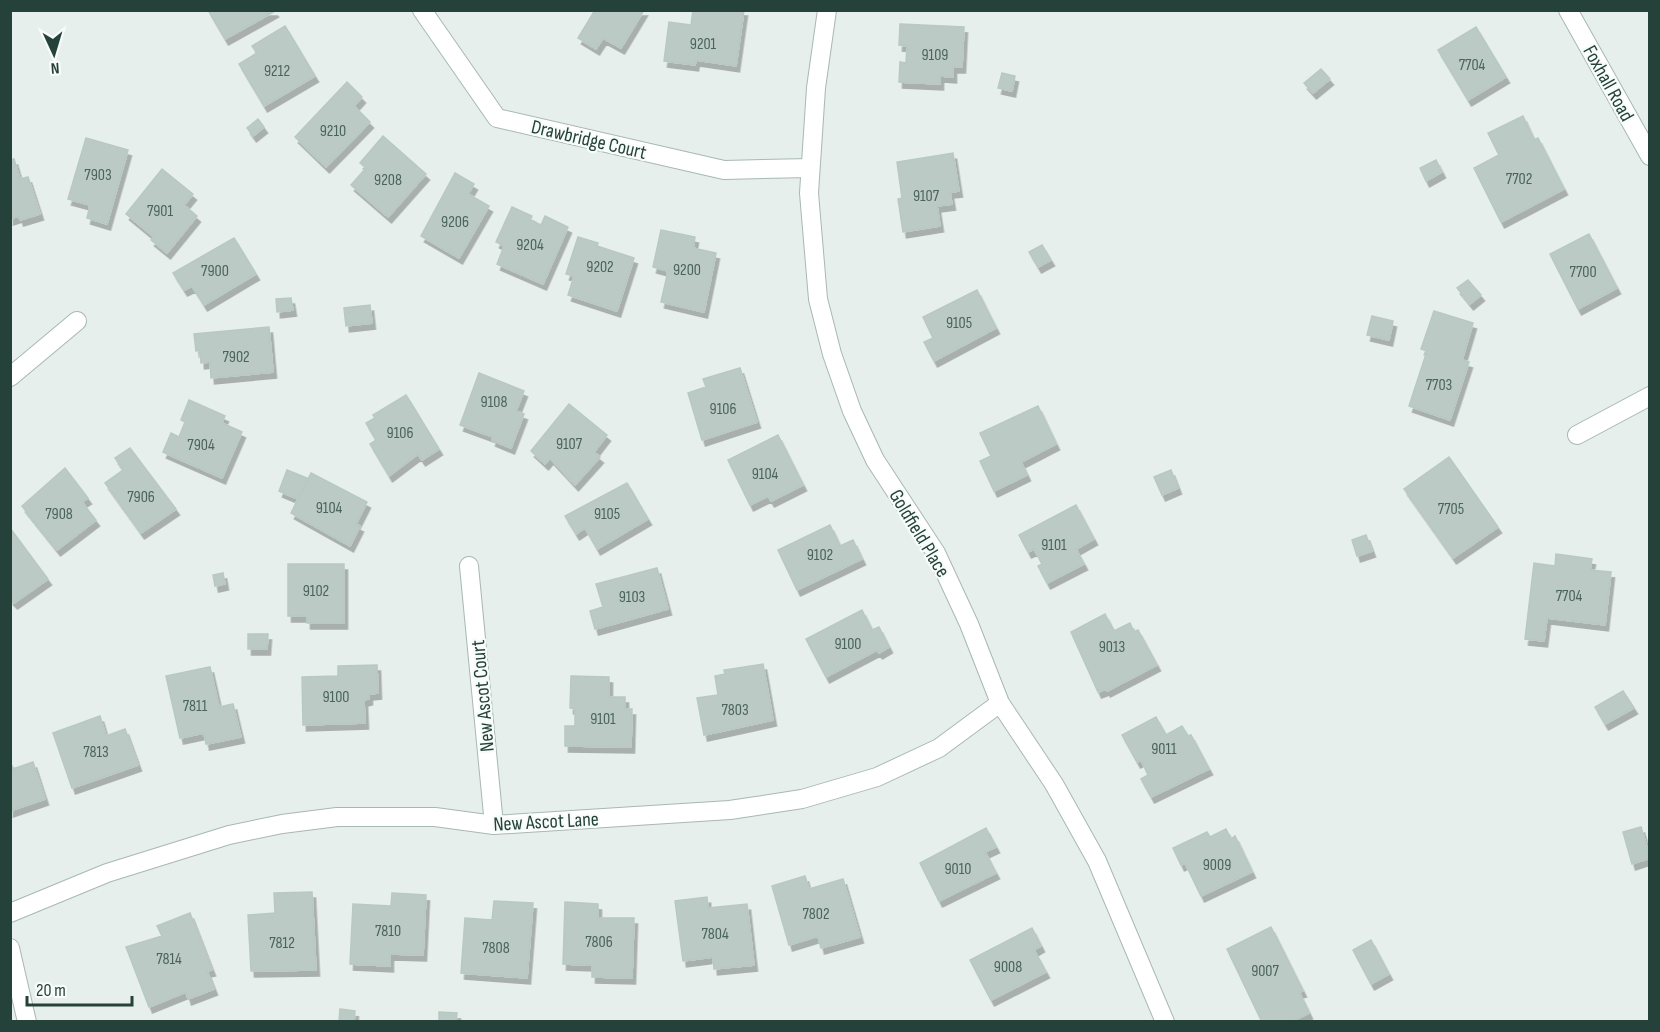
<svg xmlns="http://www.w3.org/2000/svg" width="1660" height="1032" viewBox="0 0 1660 1032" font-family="'Sofia Sans Condensed',sans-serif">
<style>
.building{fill:#bbcac4;stroke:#b8c9c2;stroke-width:1.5;filter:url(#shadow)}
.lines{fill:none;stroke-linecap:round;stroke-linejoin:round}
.street-casing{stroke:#a8b8b2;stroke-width:20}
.street{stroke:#fff;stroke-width:18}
.labels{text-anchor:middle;stroke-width:4.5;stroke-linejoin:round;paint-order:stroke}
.number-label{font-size:16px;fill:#4a645c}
.street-label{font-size:20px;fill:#24423a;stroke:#f7fbf9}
</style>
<defs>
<filter id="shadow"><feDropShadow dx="3.5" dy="6" stdDeviation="0" flood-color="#0004"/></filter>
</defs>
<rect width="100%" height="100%" fill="#e6efeb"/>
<path class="building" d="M208,10H274L275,11L225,39Z
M595,10H644L621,48L603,38L596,49L578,38Z
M693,10H744L736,66L696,60L695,65L664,61L669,22L691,25Z
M900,24L964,27L962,67H953V77L940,76V84L899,82L900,62L906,63L907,46L899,45Z
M285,26L315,76L264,106L239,64L257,53L252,46Z
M1476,27L1506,77L1468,100L1438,50Z
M1321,69L1330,79L1313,93L1304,83Z
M1002,73L1015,76L1012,91L998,88Z
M347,82L362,97L354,106L370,122L326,167L295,137Z
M1523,116L1534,140L1538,138L1564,189L1501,222L1474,168L1499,155L1488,133Z
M258,119L264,127L253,136L247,128Z
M383,136L426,174L388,217L351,185L366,168L360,163Z
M86,138L128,150L107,224L87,218L90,205L68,199Z
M953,153L959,191L950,192L952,204L937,206L940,226L903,232L898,199L902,198L897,162Z
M14,159L20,179L28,177L40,214L20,220L19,216L10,219V160Z
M1436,160L1442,172L1426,181L1420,168Z
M162,169L193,194L184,205L197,216L167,253L151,240L154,237L126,214Z
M455,173L474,184L468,194L489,206L459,258L421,236Z
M512,207L532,216L530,220L541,225L545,216L568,227L543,284L497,264L504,246L496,242Z
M661,230L695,237L693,248L716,253L704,312L661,302L668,271L653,267Z
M1589,234L1617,288L1578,309L1550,254Z
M578,237L598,243L597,246L634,258L617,311L568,295L574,276L566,274Z
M234,238L256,274L204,305L192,286L184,290L173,273Z
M1042,245L1051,260L1038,267L1029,252Z
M1468,280L1481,295L1470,304L1457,288Z
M977,290L996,328L934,361L924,342L933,338L923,317Z
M291,298L293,310L277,312L276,299Z
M370,305L372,323L346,326L344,308Z
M1434,311L1473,323L1462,360L1469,362L1450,420L1409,406L1427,351L1421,349Z
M1372,316L1393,321L1389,340L1367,335Z
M269,327L273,372L211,378L210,362L201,363L200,350L196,351L194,334Z
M740,368L757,422L702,440L688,393L706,387L703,379Z
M479,373L524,391L516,411L524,414L511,448L492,440L493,437L460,425Z
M406,395L439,449L422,460L418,454L389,476L370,444L376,440L366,423L375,418L373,415Z
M189,400L225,416L222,423L242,432L222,478L163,452L171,433L179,437L185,422L181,420Z
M569,404L607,435L594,452L600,457L575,485L550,458L545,464L531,451Z
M1038,406L1056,444L1021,462L1027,475L994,491L980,461L991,456L980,433Z
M778,435L803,485L771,501L768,496L750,505L728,460Z
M130,448L176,509L141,533L105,483L123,470L115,458Z
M1449,457L1498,527L1453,558L1404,489Z
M65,468L88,498L82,502L96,520L57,550L22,506Z
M287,470L309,479L298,499L279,491Z
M1171,470L1178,488L1162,495L1154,477Z
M311,473L367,502L356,524L360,526L350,546L291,513Z
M627,483L648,519L597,549L585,528L576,534L565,516Z
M1076,505L1094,539L1076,549L1084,564L1047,583L1038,566L1042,564L1034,549L1028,552L1019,535Z
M830,525L840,546L853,540L862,559L797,590L778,550Z
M10,528L48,579L14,603L10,599Z
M1366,535L1372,551L1357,556L1352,540Z
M1556,554L1592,559L1590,570L1611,572L1605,625L1547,618L1544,641L1525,639L1534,563L1555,566Z
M288,564H344V623H307V616H288Z
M657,568L668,609L595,629L590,611L603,607L596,584Z
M223,573L225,584L215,586L213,575Z
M862,610L872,630L879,627L889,647L879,653L877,650L826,677L806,639Z
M1105,614L1114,631L1130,623L1134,632L1138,630L1157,665L1107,691L1106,689L1098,692L1071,632Z
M248,634H268L267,649H248Z
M763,664L773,720L704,735L697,698L718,695L715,676L725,674L724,670Z
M377,665L378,693L369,694V699L364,700L365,723L303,725L302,677L338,676V666Z
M210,667L219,707L233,704L241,737L206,744L204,733L180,738L166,676Z
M571,676L609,677V697H625V709H632L631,747L565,746V726H575V709L570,708Z
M1623,691L1634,708L1605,724L1595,707Z
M100,716L106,736L125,729L138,765L72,788L53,733Z
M1156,717L1166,735L1182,726L1188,736L1191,735L1209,769L1151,797L1141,779L1148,775L1141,760L1137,762L1122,735Z
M10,761L13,769L33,762L45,799L10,811Z
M1641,827L1650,858L1632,864L1623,832Z
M986,828L996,847L985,852L996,873L939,901L920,863Z
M1226,829L1231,839L1235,836L1252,872L1201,896L1185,863L1181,865L1173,848L1207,832L1210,837Z
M805,876L809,889L843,879L860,937L821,948L818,936L789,945L772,886Z
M312,892L316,970L251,971L248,915L275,913L274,893Z
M392,893L426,895L423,955L390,954V966L350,964L353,904L391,906Z
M707,897L708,908L747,904L754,965L714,969L713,957L683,961L675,901Z
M494,901L533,903L527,978L461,973L465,918L492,920Z
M565,902L598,904V918H634L632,978L592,977V965L563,964Z
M190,913L212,970L207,971L214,989L188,999L186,992L149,1007L126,947L162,936L157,926Z
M1271,927L1303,991L1299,992L1309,1013L1291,1022H1262L1227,949Z
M1032,928L1041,946L1034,950L1046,972L991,1000L970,960Z
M1371,940L1389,974L1371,984L1353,950Z
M340,1009L355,1011L354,1022H339Z
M439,1012L457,1013L456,1022H439Z"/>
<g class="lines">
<defs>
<path id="street" d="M422,10L497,118L724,170L810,168
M827,10L816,88L809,193L818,299L832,354L852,411L875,460L936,553L969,624L1000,703L1054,784L1097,861L1165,1022
M1568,10L1650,156
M10,377L77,321
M1577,435L1650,396
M469,566L494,825
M10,913L107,873L229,835L282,824L337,817H435L494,825L730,810L802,799L877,777L939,748L1000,703
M10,948L27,1022"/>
</defs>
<use href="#street" class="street-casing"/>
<use href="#street" class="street"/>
</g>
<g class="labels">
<g class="number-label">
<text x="703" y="49">9201</text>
<text x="935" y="60">9109</text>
<text x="1472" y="70">7704</text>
<text x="277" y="76">9212</text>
<text x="333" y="136">9210</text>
<text x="98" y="180">7903</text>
<text x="1519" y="184">7702</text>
<text x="388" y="185">9208</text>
<text x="926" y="201">9107</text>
<text x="160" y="216">7901</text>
<text x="455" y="227">9206</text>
<text x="530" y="250">9204</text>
<text x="600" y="272">9202</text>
<text x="687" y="275">9200</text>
<text x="215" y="276">7900</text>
<text x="1583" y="277">7700</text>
<text x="959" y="328">9105</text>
<text x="236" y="362">7902</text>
<text x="1439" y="390">7703</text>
<text x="494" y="407">9108</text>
<text x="723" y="414">9106</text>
<text x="400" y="438">9106</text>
<text x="569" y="449">9107</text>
<text x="201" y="450">7904</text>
<text x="765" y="479">9104</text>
<text x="141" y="502">7906</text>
<text x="329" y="513">9104</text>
<text x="1451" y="514">7705</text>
<text x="59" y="519">7908</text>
<text x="607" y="519">9105</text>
<text x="1054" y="550">9101</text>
<text x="820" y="560">9102</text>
<text x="316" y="596">9102</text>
<text x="1569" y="601">7704</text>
<text x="632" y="602">9103</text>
<text x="848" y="649">9100</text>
<text x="1112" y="652">9013</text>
<text x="336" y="702">9100</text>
<text x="195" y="711">7811</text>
<text x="735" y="715">7803</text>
<text x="603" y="724">9101</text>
<text x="1164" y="754">9011</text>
<text x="96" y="757">7813</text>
<text x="1217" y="870">9009</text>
<text x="958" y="874">9010</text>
<text x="816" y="919">7802</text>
<text x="388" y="936">7810</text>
<text x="715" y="939">7804</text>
<text x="599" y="947">7806</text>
<text x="282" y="948">7812</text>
<text x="496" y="953">7808</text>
<text x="169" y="964">7814</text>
<text x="1008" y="972">9008</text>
<text x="1265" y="976">9007</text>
</g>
<g class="street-label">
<text transform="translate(1609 83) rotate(61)" y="7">Foxhall Road</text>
<text transform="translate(589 139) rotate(13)" y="7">Drawbridge Court</text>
<text transform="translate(920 533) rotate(59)" y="7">Goldfield Place</text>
<text transform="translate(482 696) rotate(-95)" y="7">New Ascot Court</text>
<text transform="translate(546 821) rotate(-3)" y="7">New Ascot Lane</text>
</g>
</g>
<rect width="1660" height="1032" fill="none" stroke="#24423a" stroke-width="24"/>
<g transform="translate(54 54) rotate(176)" stroke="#f7fbf9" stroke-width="4.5" paint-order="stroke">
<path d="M0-4.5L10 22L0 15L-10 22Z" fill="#24423a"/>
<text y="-9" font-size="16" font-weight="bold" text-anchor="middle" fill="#24423a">N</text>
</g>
<path d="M27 996v9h105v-9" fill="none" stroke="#24423a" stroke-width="3"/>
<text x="36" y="996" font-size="18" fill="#24423a" stroke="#f7fbf9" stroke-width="4.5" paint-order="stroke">20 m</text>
</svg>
